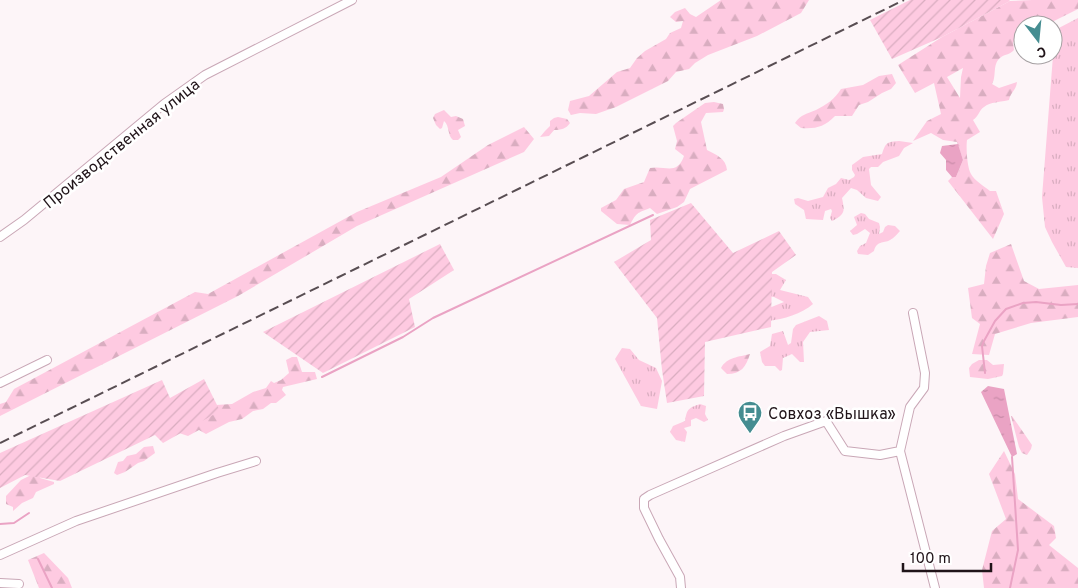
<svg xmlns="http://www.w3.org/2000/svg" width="1078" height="588" viewBox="0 0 1078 588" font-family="Overpass,sans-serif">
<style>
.grass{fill:url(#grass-tufts)}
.forest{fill:url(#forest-firs);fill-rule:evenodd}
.garden{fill:url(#garden-furrows)}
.water{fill:url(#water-ripples)}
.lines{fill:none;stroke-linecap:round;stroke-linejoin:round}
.stream{stroke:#eaa3c4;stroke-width:2}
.minor-casing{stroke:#c9a7b6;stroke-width:10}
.minor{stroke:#fff;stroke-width:8}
.rail{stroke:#584d52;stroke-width:2;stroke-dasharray:10 5;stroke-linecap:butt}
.labels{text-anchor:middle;stroke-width:5;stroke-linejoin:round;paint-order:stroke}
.street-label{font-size:16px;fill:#201419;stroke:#fff}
.poi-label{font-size:16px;fill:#201419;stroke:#fff;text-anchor:start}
</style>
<defs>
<pattern id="grass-tufts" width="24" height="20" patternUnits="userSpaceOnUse" patternTransform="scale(1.25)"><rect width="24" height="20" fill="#fecae1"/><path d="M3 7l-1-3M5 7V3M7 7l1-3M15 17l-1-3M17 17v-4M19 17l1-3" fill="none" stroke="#d9adc0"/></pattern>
<pattern id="forest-firs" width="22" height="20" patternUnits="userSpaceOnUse" patternTransform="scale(1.25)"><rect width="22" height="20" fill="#fecae1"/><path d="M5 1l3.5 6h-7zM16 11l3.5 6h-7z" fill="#d9adc0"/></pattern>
<pattern id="garden-furrows" width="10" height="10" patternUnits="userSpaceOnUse" patternTransform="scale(1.25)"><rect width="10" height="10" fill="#fecae1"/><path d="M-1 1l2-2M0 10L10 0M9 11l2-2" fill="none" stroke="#d9adc0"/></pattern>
<pattern id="water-ripples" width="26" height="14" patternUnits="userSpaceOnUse" patternTransform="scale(1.25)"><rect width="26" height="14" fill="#eaa3c4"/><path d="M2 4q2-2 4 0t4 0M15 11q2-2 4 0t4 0" fill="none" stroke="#c88ba8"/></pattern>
</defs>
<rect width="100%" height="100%" fill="#fdf5f8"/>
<path class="grass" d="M1078,18V268L1066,267L1052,242L1045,227L1042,197L1055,30Z
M899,141L913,143L904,148L899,156L883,162L878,167H871L869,169L871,185L881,197L878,201L866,198L857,190L851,188L842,198C845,212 845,214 832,221L830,218L832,211L831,209L825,211L823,220L806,219L804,210L795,204L794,199L798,198L808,201L823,197L828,188L836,184L841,178L849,180L854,177L855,175L852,170V165L863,157L882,154C886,142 887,142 899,141Z
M861,213L865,214L869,219L879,223L880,227L879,234L883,232L885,227L888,225L895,226L900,231C897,234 894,238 890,240C883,244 877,240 874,251L868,255L858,254L857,251L860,246L866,243L870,233L865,229L857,234L853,235L850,231L857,225L854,217Z
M764,274H776L786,280L780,290L808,297L813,304C802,314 783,319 769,321V308L784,302L774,297L746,293Z
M819,316L827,321L829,330L810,332L803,342L804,362H800L792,354L783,358L782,370L780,371L775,366H765L762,362L760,352L770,346L772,334L783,331L788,345L791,343L793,329L796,325Z
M622,348L630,349L639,360L656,368L662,381L657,409L641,406L615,359Z
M700,404L706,406L705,414L708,420L704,422L696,418L691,420V426L684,428L687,432L685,442L676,440L670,432L673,426L685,421C687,408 689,408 700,404Z"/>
<path class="forest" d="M721,0H809L801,13L757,36L708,55L695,63L689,69L676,72L668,81L616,107L596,114L580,113L571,115L568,110L570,101L589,96L617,72L630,68L637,58L645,51L666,39L670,33L681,28L683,21L676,22L670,17L675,12L685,8L690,14L696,17Z
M1032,0H1078V9L1046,25H1023V37L1013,42L1014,50C1010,55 1004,54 1000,58C992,65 997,76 992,84L999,88L1017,82C1016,91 1011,91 1009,100C1001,102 990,102 984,107C979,110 979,116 973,120L980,132L967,140C966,148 967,167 971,174C974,180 985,187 990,191H996L1004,214L993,239L948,181L952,177H956L963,160L957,142L943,140L931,133L913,141L927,121L941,114L934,83L915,93L898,65L942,37L1010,1ZM963,68L961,77L960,98L947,77Z
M892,74L896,83L891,89L882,93L868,102L859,105L852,116H835C824,127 816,129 801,128L795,123C801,114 807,114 816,110C826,105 835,99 841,89L863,85L879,76Z
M714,102L723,104L724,109L723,112L706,113L701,122L707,150C716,155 726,158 727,170L690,189L684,202L677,207L657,214L650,208C637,213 636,213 630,225L617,224L601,211V208L616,200L624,189L644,182L650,168C665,165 677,176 684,156L675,149L677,141L673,126L676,123L705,103Z
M444,110L451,117L456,116L463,119L465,126L458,130L461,137L458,140H453C447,135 450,126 444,121L442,128L440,129L436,125L433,118L435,114Z
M558,117L567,119L570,123C566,129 561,130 554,130L549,136L540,137L545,131L550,126V121L554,118Z
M524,127L534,139L524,152L357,226L238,296L0,416V404L6,402L14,389L195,292L208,294L357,212L441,177L488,145Z
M1011,244L1024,281L1039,289L1078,285V317L1031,323L995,334L989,355L972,354L980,324L972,318L968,288L984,284L986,266L990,253Z
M750,354C746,367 741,374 727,374L721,368C727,357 739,357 750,354Z
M292,357H297L302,372H315L317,379L283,387L282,390L286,395L276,403H271L263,409L253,411L242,419L229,422L206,434L199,430L188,436L179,433L216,405L232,404L253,392L266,388L271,381L274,383L281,380L289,373L286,360Z
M979,360H987L993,365L1004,364L1003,374L1002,376L988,379L970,377L969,368L972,364Z
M1011,416H1012L1032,445L1031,449L1027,455L1022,453L1019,447Z
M153,446L155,453L144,461L138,463L125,472L117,475L114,473L118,462L123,461L127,456L136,454L144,447Z
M1004,451L1015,474L1018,499L1054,526L1056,538L1049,545L1078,568V588H984L982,570L992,531L1006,519L989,474Z
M35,473L39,475L40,478L54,482V484L36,492L33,498L22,503L13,511V507L6,504V496L21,480Z
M44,553L68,578L72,588H39L28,560Z"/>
<path class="garden" d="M910,0H1009L1010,1L942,37L892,59L870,20Z
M691,203L733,253L779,231L796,255L772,272L771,327L705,342L704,396L667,403L662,370L657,318L614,262L651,240L650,220Z
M440,244L454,270L409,299L415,327L323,373L263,332Z
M204,379L220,411L163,443L155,435L60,481L25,475L0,488V453L162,380L170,398Z"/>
<path class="water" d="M958,144L963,160L956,177H952L946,170V160L940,153L942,146Z
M988,386L1004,389L1017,454L1012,457L981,392Z"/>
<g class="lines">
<path class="stream" d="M985,373L982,346L984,341L995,321L1006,309L1023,303L1036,302L1061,305L1078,304
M322,377L403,337L433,318L653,215
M0,524L14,523L29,513
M38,559L52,588
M1010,588L1018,550L1012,457"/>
<defs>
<path id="minor" d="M0,237L24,220L164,104L205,75L352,0
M913,313L925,373L924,388L910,407L900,451L935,588
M0,383L47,360
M0,555L76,521L217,473L256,461
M0,583L19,584
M681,588L680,577L659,539L644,508V499L650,495L784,436L826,421L845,451L880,455L900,451"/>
</defs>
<use href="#minor" class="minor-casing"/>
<use href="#minor" class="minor"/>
<path class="rail" d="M0,443L904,0"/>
</g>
<defs>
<symbol id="bus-pin" viewBox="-11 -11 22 30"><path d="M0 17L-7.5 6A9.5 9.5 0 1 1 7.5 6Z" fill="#458d91" stroke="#fff"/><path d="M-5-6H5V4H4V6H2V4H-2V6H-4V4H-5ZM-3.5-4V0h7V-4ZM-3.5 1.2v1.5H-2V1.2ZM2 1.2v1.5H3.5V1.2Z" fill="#fff"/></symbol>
</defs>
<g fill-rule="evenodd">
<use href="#bus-pin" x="736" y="399" width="28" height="38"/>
</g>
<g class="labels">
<g class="street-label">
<text transform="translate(121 143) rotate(-39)" y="6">Производственная улица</text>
</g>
<g class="poi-label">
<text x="768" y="419">Совхоз «Вышка»</text>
</g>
</g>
<g transform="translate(1038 40) rotate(164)"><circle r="24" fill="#ffffff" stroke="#a6a1a3"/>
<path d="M0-4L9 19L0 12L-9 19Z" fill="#458d91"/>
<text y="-8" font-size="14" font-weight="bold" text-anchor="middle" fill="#201419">С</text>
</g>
<path d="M903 563v8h88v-8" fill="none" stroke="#201419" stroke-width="2.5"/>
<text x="910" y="563" font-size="15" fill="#201419" stroke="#ffffff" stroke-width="4" paint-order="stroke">100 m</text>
</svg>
